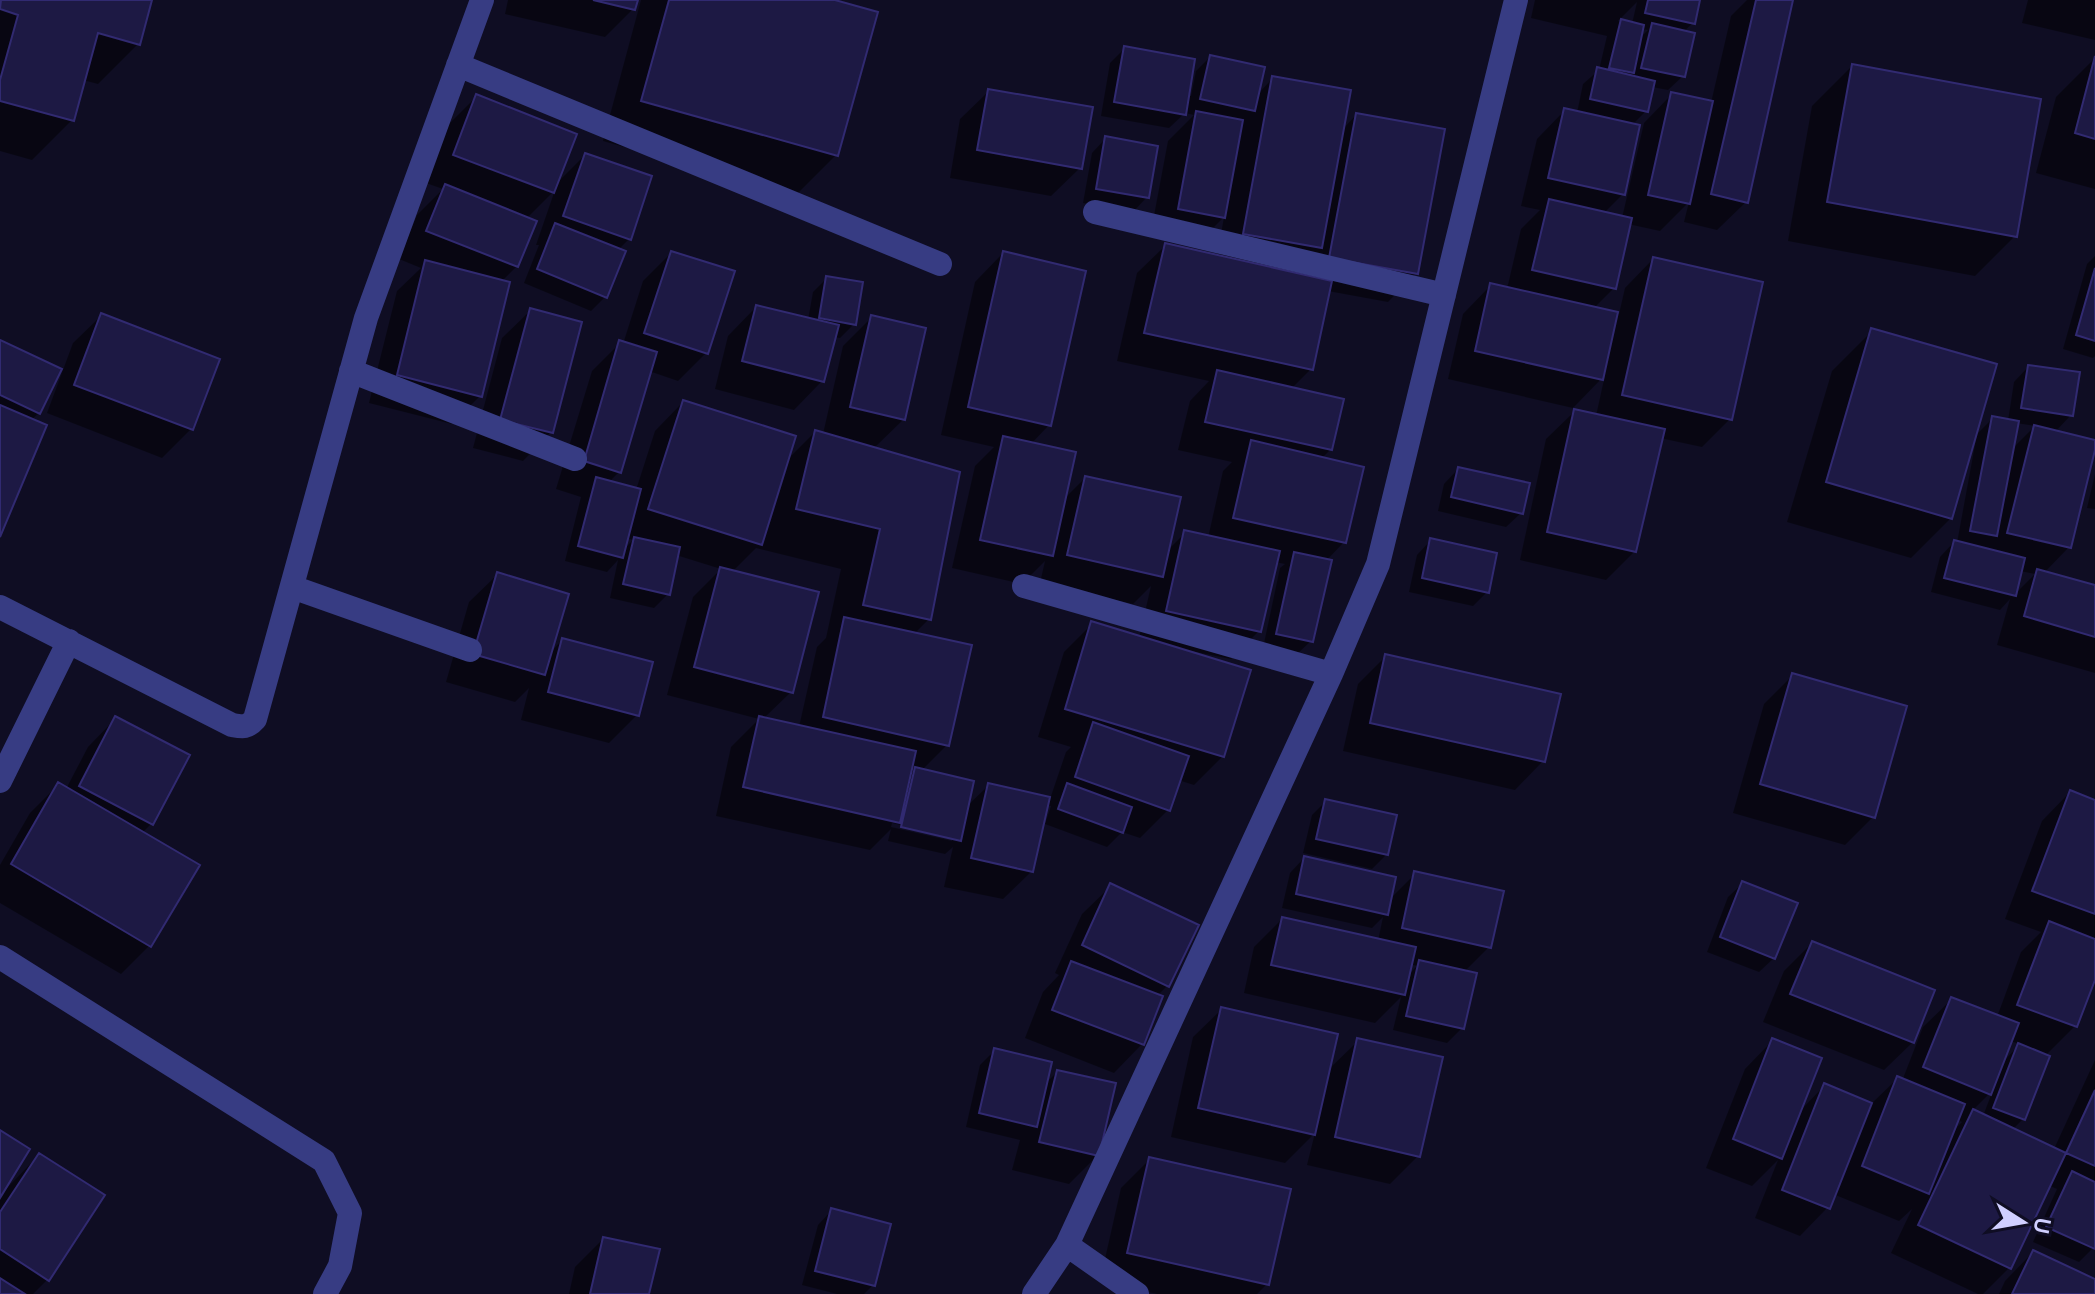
<svg xmlns="http://www.w3.org/2000/svg" width="2095" height="1294" viewBox="0 0 2095 1294" font-family="Cabin,sans-serif">
<style>
.shadow{fill:#0007;fill-rule:evenodd}
.building{fill:#1d1944;stroke:#312a71;stroke-width:2}
.lines{fill:none;stroke-linecap:round;stroke-linejoin:round}
.minor{stroke:#373c83;stroke-width:24}
</style>
<rect width="100%" height="100%" fill="#0f0d23"/>
<path class="shadow" d="M0,0H150L138,44L98,84L83,80L72,120L32,160L0,151Z
M508,0H636L633,9L605,37L505,14Z
M641,0H828L836,155L796,195L603,141Z
M1535,0H1698L1693,23L1683,32V76L1668,90L1652,87L1646,111L1632,125L1623,194L1603,214L1622,218L1644,123L1672,94L1711,103L1731,16L1747,0H1791L1746,202L1717,230L1684,222L1689,202L1660,231L1628,224L1614,288L1593,309L1619,314L1625,288L1653,259L1730,419L1702,447L1660,438L1635,551L1606,580L1520,560L1546,439L1575,411L1596,416L1605,375L1573,408L1448,379L1463,314L1491,285L1507,289L1521,229L1540,210L1521,206L1537,139L1565,110L1577,113L1583,84L1599,70L1607,36L1531,18ZM1637,2L1632,24L1618,21ZM1641,29L1648,30L1639,39Z
M2028,0H2095V40L2022,23Z
M1125,48L1187,96H1191L1196,71L1210,57L1257,95L1273,78L1342,130L1356,115L1416,273L1388,302L1328,291L1311,369L1291,389L1331,449L1321,459L1344,542L1326,561L1311,641L1296,655L1263,648L1280,568L1285,564L1275,562L1259,631L1231,659L1191,651L1223,756L1194,785L1178,780L1168,810L1140,838L1122,832L1107,847L1045,824L1051,806L1046,805L1032,871L1003,899L944,887L953,847L945,854L888,841L891,829L870,850L716,816L731,747L759,719L667,695L693,597L721,569L676,555L668,594L654,608L610,598L618,560L607,572L565,561L581,497L556,489L592,371L620,343L623,344L643,281L671,253L707,352L678,381L649,371L620,471L609,482L636,490L655,431L683,402L786,461L815,432L823,434L843,346L872,317L904,419L873,449L929,619L914,634L947,745L921,771L966,807L989,785L1050,799L1066,752L1071,747L1038,737L1064,652L1092,624L1139,638L1151,586L1133,604L1040,583L1045,561L1022,584L952,568L975,466L994,447L941,435L975,282L1003,253L1049,425L1031,444L1063,500L1085,478L1167,551L1185,533L1208,538L1223,471L1232,462L1178,450L1190,401L1209,381L1117,361L1137,273L1166,245L1217,257L1224,217L1195,246L1150,237L1168,141L1194,115L1185,113L1169,128L1101,116L1110,63ZM1306,262L1303,277L1293,274ZM626,538L633,540L623,550ZM756,548L841,569L826,638L817,647L799,727L763,719L791,692L732,572ZM892,823L952,837V841L891,827Z
M2095,58V189L2036,173L2056,97Z
M1852,66L2015,236L1975,276L1788,241L1812,106Z
M989,91L1080,168L1051,196L950,178L960,119Z
M476,97L555,185L585,155L629,239L618,250L605,297L591,311L524,283L539,245H536L555,190L526,219L517,266L501,282L480,396L452,424L369,403L397,291L421,268L399,259L417,215L443,189L426,183L448,125Z
M1106,138L1147,197L1133,212L1083,203L1092,153Z
M2095,256V356L2093,358L2063,349L2087,264Z
M827,278L854,324L840,338L834,337L822,381L794,410L715,389L728,336L756,307L808,320L813,292Z
M531,310L551,432L523,461L473,448L502,338Z
M102,315L191,429L162,458L47,413L73,343Z
M1872,331L1951,518L1911,558L1787,522L1832,371Z
M0,342L39,413L31,420L0,532Z
M2028,367L2071,415L2055,432L2095,442L2069,547L2044,573L2095,588V673L1997,645L2010,599L2000,610L1931,592L1940,557L1954,542L1957,543L1977,434L1993,418L2008,421L2014,382ZM2016,423L2035,426L2011,450ZM2020,571L2035,574L2014,595Z
M1458,469L1521,513L1506,527L1438,511L1444,484Z
M2095,474V509L2087,508Z
M1431,540L1487,592L1473,606L1409,592L1417,555Z
M498,574L550,653L562,640L637,715L609,743L521,720L529,688L515,702L446,682L469,602Z
M1386,656L1543,761L1515,790L1343,751L1358,684Z
M1792,676L1873,817L1845,845L1733,813L1764,704Z
M116,718L151,824L142,833L149,946L121,974L0,903V865L30,813L59,784L66,789L88,747Z
M2070,792L2095,802V974L2075,1026L2045,1056L2023,1119L2012,1130L2054,1149L2095,1060V1243L2093,1248L2079,1262L2033,1242L2057,1189L2048,1185L2010,1267L1983,1294H1978L1891,1253L1912,1209L1899,1221L1833,1194L1828,1207L1800,1236L1755,1218L1778,1160L1752,1186L1706,1168L1745,1069L1773,1040L1799,1112L1825,1085L1871,1104L1897,1079L1902,1081L1923,1027L1952,999L1997,1017L2021,952L2041,932L2005,919L2042,821ZM2010,1041L2020,1044L2001,1064ZM1993,1090L1983,1116L1972,1111ZM1957,1120L1962,1122L1952,1132Z
M1326,801L1387,854L1372,869L1303,853L1312,815Z
M1304,858L1390,899L1415,874L1489,947L1464,972L1462,1028L1447,1043L1393,1030L1401,997L1375,1023L1244,993L1254,947L1282,919L1378,941L1383,917L1372,928L1282,908L1290,873ZM1410,964L1417,966L1408,975Z
M1743,883L1774,958L1759,972L1707,952L1728,897Z
M1111,886L1168,985L1157,996L1160,997L1142,1044L1114,1073L1025,1038L1043,992L1059,975L1055,973L1082,914Z
M1812,943L1913,1042L1884,1070L1763,1022L1784,971Z
M1222,1009L1328,1070L1358,1041L1418,1156L1390,1184L1307,1165L1315,1133L1285,1163L1171,1137L1193,1037Z
M995,1050L1045,1084L1057,1072L1098,1155L1069,1184L1012,1170L1020,1140L966,1127L980,1065Z
M0,1132L5,1190L39,1155L102,1196L47,1280L33,1294H0Z
M1149,1160L1267,1284L1257,1294H1157L1100,1281L1121,1188Z
M832,1210L873,1285L864,1294H837L802,1285L818,1225Z
M603,1239L647,1294H569L575,1267Z
M2033,1252L2095,1281V1294H1999L2005,1281Z"/>
<path class="building" d="M1,0H152L140,45L98,33L74,121L0,101V80L18,15L0,9Z
M593,0H638L635,10Z
M669,0H835L878,12L838,156L641,101Z
M1648,0H1700L1695,24L1645,13Z
M1756,0H1793L1748,203L1711,194Z
M1621,19L1644,25L1634,73L1609,68Z
M1652,23L1695,33L1685,77L1641,68Z
M1124,46L1195,59L1186,115L1114,102Z
M1210,55L1265,67L1255,111L1200,99Z
M2095,56V139L2075,133Z
M1852,64L2041,99L2017,237L1827,202Z
M1597,67L1655,81L1648,112L1590,99Z
M1272,76L1351,90L1322,248L1243,234Z
M988,89L1093,107L1082,169L977,150Z
M1671,92L1713,101L1690,204L1648,195Z
M476,94L577,134L554,193L453,155Z
M1564,108L1640,125L1625,195L1548,178Z
M1196,111L1243,120L1225,218L1178,209Z
M1356,113L1445,129L1418,274L1329,258Z
M1105,136L1158,146L1149,198L1096,189Z
M585,153L652,176L631,240L563,216Z
M445,184L537,221L518,267L426,231Z
M1549,199L1632,218L1616,289L1532,270Z
M555,223L626,251L607,298L537,269Z
M1165,243L1332,281L1313,370L1144,333Z
M671,251L735,271L708,354L644,333Z
M1003,251L1086,271L1051,426L968,407Z
M1653,257L1763,282L1732,420L1622,395Z
M425,260L510,282L482,397L397,375Z
M2095,268V341L2076,335Z
M826,276L863,282L856,325L819,318Z
M1490,283L1618,312L1603,380L1475,351Z
M756,305L839,325L824,382L742,361Z
M530,308L582,322L553,433L500,420Z
M101,313L220,359L193,430L74,385Z
M871,315L926,328L905,420L850,407Z
M1871,328L1997,364L1952,519L1826,482Z
M0,340L62,369L40,414L0,395Z
M619,340L657,352L621,473L584,461Z
M2028,365L2080,372L2073,416L2021,408Z
M1217,370L1344,399L1332,450L1205,422Z
M683,400L796,436L762,545L648,509Z
M0,405L47,425L0,537Z
M1574,409L1665,429L1636,552L1547,532Z
M1992,416L2019,421L1997,536L1970,531Z
M2034,425L2095,440V450L2071,548L2007,533Z
M815,430L960,472L931,620L863,605L880,529L796,509Z
M1003,436L1076,452L1053,556L980,540Z
M1251,440L1364,467L1346,543L1233,518Z
M1458,467L1530,483L1523,514L1451,497Z
M1085,476L1181,497L1163,577L1067,555Z
M596,477L641,489L623,558L578,546Z
M1184,530L1280,551L1261,632L1166,611Z
M634,537L680,547L670,595L623,584Z
M1430,538L1497,553L1489,593L1422,578Z
M1954,540L2025,558L2016,596L1944,578Z
M1294,552L1332,560L1313,642L1276,634Z
M720,567L819,592L793,693L694,667Z
M2037,569L2095,585V637L2024,616Z
M497,572L569,594L545,675L473,654Z
M844,617L972,645L949,746L823,717Z
M1091,621L1251,670L1224,757L1065,709Z
M562,638L653,662L639,716L548,692Z
M1385,654L1561,694L1545,762L1370,723Z
M1792,673L1907,706L1875,818L1760,784Z
M115,716L190,755L153,825L79,786Z
M759,716L916,751L900,823L743,787Z
M1093,722L1189,756L1170,811L1075,777Z
M915,767L974,781L961,841L901,827Z
M58,782L200,865L151,947L11,864Z
M988,783L1050,797L1033,872L971,858Z
M1067,783L1132,807L1123,833L1058,809Z
M2070,790L2095,800V914L2032,891Z
M1325,799L1397,815L1388,855L1316,839Z
M1304,856L1396,877L1388,915L1296,894Z
M1414,871L1504,891L1491,948L1402,928Z
M1742,881L1798,903L1775,959L1720,937Z
M1110,883L1199,925L1169,987L1082,945Z
M1282,917L1416,947L1405,995L1271,965Z
M2049,921L2095,939V980L2077,1027L2017,1005Z
M1812,941L1935,990L1914,1043L1790,994Z
M1419,960L1477,973L1464,1029L1406,1016Z
M1071,961L1163,996L1144,1045L1052,1010Z
M1951,997L2019,1023L1991,1095L1923,1067Z
M1221,1007L1338,1034L1315,1135L1198,1108Z
M1357,1038L1443,1057L1420,1157L1335,1137Z
M1772,1038L1822,1058L1782,1159L1733,1139Z
M2018,1043L2050,1056L2025,1120L1993,1108Z
M994,1048L1052,1062L1037,1127L979,1113Z
M1057,1070L1116,1083L1099,1156L1039,1142Z
M1897,1076L1965,1104L1929,1194L1862,1166Z
M1824,1083L1872,1103L1830,1209L1782,1190Z
M2095,1090V1166L2066,1153Z
M1973,1109L2066,1153L2011,1269L1918,1225Z
M0,1130L30,1149L0,1198Z
M39,1153L105,1195L49,1281L0,1249V1212Z
M1149,1157L1291,1189L1269,1285L1127,1253Z
M2072,1171L2095,1182V1249L2046,1227Z
M831,1208L891,1224L875,1286L815,1271Z
M603,1237L660,1249L649,1294H590Z
M2033,1250L2095,1279V1294H2012Z
M0,1278L25,1294H0Z"/>
<g class="lines">
<path class="minor" d="M458,65L940,264
M1095,212L1444,295
M351,371L575,459
M1024,586L1331,674
M292,587L470,650
M0,607L232,725C243,727 247,728 255,719L366,318L482,0
M0,781L69,641
M0,957L324,1161L350,1213L340,1266L325,1294
M1067,1245L1137,1294
M1034,1294L1067,1245L1331,674L1378,564L1516,0"/>
</g>
<g transform="translate(2023 1222) rotate(101)" stroke="#0f0d23" stroke-width="6" paint-order="stroke">
<path d="M0-6L14 30L0 20L-14 30Z" fill="#d0cfff"/>
<text y="-12" font-size="22" font-weight="bold" text-anchor="middle" fill="#d0cfff">U</text>
</g>
</svg>
